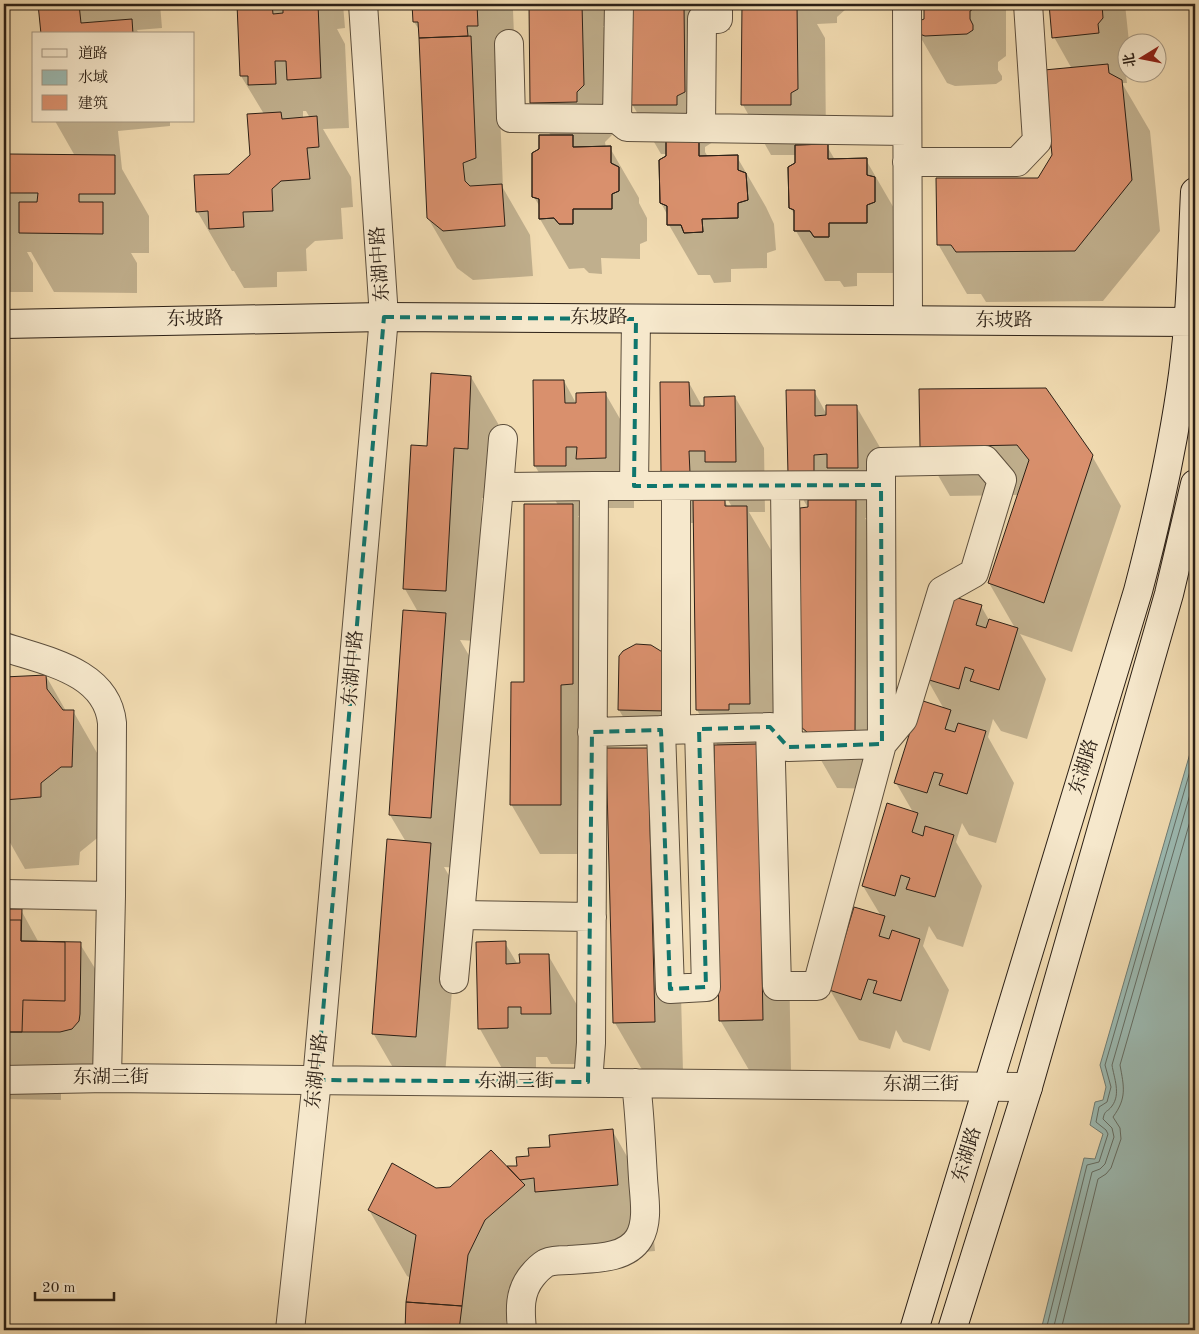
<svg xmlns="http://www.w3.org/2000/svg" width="1199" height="1334" font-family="'Old Standard TT','Noto Serif SC',serif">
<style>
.water{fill:#9cbab2;stroke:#6f7c74}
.shadow{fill:#0003;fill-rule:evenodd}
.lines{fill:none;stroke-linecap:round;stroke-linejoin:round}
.shore{stroke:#646d64;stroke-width:1}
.building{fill:#d9906d;stroke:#2c2016}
.street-casing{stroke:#5d4f3d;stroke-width:30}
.secondary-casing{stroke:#2c2016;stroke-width:30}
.street{stroke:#f6e8cc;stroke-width:28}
.secondary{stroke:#f6e8cc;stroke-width:28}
.marked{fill:none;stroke:#0f766e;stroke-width:4;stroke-dasharray:10 6;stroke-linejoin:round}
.labels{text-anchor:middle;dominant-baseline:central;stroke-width:4;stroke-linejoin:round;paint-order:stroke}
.street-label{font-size:19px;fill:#2c2016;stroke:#f6e8cc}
</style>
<rect width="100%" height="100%" fill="#f1dbb1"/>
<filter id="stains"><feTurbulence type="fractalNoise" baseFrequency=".004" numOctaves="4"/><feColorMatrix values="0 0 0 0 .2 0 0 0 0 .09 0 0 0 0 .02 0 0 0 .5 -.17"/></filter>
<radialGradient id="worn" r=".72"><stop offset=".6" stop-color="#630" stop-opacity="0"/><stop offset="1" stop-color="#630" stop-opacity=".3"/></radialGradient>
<path class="water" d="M1195,736V1330H1041L1084,1158L1095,1159L1103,1134L1090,1125L1095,1102L1103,1100L1106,1087L1100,1065Z"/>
<path class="shadow" d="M40,4H160L162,28L137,30L139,34H42Z
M238,4H343L345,28L337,29L345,44L349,128L323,129L351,177L353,207L341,208L343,239L315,241L306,249L307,271L277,272V287L244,288L234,271H232L197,211L229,175L251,156L264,114L241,76ZM303,111H306L310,118H303Z
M414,4H523L524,9L513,10L514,35L506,75L495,76V81L499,87L503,188L530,235L533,276L473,280L457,268L428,218L420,31L414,22Z
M531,4H627V26H603L610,37L612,135L605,142L606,148H610L639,198V203L647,218V241L640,244V259L601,258L602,274L589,273L584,268L569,269L540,219V207L534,197L540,150L551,136L532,102Z
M633,4H730V30H704L712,43L713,142L705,147V152L708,157H737L766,207L774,224L776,250L767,253V268L731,269V282L714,283L710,275H698L669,225L668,216L661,203L667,154H661L632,104Z
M744,4H846V9L837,17V23L817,24L825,38L826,140L819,144V146H827L835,160H866L895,210L896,273H857V286L844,287L840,281H825L796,231V217L790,207L796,164V155H771L743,105Z
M925,4H1006V56L998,62V70L1002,76V80L996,84L955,86L947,83L918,33L926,20Z
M1050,4H1125L1129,42H1126V72H1128L1126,75L1127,83H1122L1150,131L1160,231L1103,301L986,302L981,294H967L938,244L1039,179L1054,156L1072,69L1054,37Z
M55,121H170V126L118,131L122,169L149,216V253H131L137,263V293L54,292L31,252H27L33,263V292H4V155L75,156Z
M471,377L500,427L496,498H482L475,641L460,640L474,664L460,868L444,867L460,894L444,1087L402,1083L373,1033L406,842L390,815L418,612L405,589L428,447Z
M564,381L577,405L605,393L634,443V508H607L594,515L578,516L601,555L589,854H540L511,804L525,683L558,505L535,466Z
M689,383L703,408L735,397L764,448L765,512H749L775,557L778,754H762L786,796L791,1070H749L720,1020L718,746L697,710L695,523H691L662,473ZM724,500H728L732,507H728Z
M814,391L827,415L856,406L885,456L886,517L865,518L885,551L883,789L837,788L802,727L808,508L789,474Z
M921,391L1092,456L1121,506L1072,652L1020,634L1046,679L1027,739L1001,731L993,719L988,737L1014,783L996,843L969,835L962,823L956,842L982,886L963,947L937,939L929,926L923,946L949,990L930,1051L903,1042L896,1030L890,1049L859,1040L830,990L881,916L863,886L913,812L896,783L944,709L927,679L981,606L989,620L1015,628L989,583L1019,495L950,496L921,446Z
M46,676L66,711H73L112,779L101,835L80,852L79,865L25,869L4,832V678Z
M679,679L677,731L631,730L619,710Z
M647,749L676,799L683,1072L644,1073L615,1023L608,750Z
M4,910H21L39,943L80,944L96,970L103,1068H61V1100L4,1099Z
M505,943L518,965L548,955L577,1005L579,1064H551L547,1057H536V1078L508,1079L480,1029Z
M612,1130L650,1197L655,1251L574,1258L567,1245H559L562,1252L523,1287L506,1322L505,1330H406L411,1278L407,1276L369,1210L435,1189H451L506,1168L518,1167L530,1157L552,1148Z"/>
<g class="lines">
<path class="shore" d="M1046,1330L1087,1165L1099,1162L1108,1134L1106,1130L1096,1122L1099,1107L1107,1102L1111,1087L1105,1065L1195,754
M1053,1330L1092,1172L1100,1169L1105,1164L1114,1137L1112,1128L1103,1119C1105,1109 1107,1113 1112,1106C1121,1094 1114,1078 1112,1065L1195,777
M1061,1330L1098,1179L1106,1174L1111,1168L1121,1139L1120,1128L1113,1117C1127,1098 1124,1087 1120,1065L1195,804"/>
</g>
<path class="building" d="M38,4H79L81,23L132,19L133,34H41Z
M237,4H272L273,14L283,13V4H318L321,78L287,80L286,61H275L276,84L248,85V76H240Z
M412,4H477L478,26H467L468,36L419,38L418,22H413Z
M529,4H582L584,85L577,92V102L530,103Z
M632,4H684L685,92L677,96V105H631Z
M742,4H797L798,89L791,93V105H741Z
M924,4H978V6L970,11V19L973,25V30L967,34L925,36L917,33V22L924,19Z
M1049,4H1102L1103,18L1098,24L1099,33L1052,38Z
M471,36L476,158L463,163L465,181L470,186L502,184L505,226L443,231L427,218L419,38Z
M1108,64L1109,73L1122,80L1132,180L1075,251L956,252L951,245H937L936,178H1038L1052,155L1044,70Z
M281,112L282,119L317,116L319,147L307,148L310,179L281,181L272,189L273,211L243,212L244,227L209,229L208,211L196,212L194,175L229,174L250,155L247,114Z
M539,135H573V147L611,146V163L619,167V191L612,194V209H573V224H559L554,218L539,219V199L532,197V153L539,149Z
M539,135H573V147L611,146V163L619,167V191L612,194V209H573V224H559L554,218L539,219V199L532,197V153L539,149Z
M666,140H699V156L738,155V170L746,173L748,200L738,203V218L702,219L703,232L684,233L681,225H667V206L660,203L659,160L666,156Z
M666,140H699V156L738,155V170L746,173L748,200L738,203V218L702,219L703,232L684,233L681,225H667V206L660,203L659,160L666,156Z
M828,144V159L867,158V175L875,177V202L867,205V223H829V237H814L810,231H794V210L789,208L788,167L795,163V145Z
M828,144V159L867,158V175L875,177V202L867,205V223H829V237H814L810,231H794V210L789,208L788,167L795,163V145Z
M4,154H9V193H4Z
M9,154L115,155V194H79V202H103V234L19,233V202H37L38,193H9Z
M431,373L471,376L468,449L454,448L446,591L403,589L411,445L427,446Z
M533,380H564L565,403H576V393L606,392V458L576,459L577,447H566V466H534Z
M660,382H689L690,406H704V397L735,396L736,462H705V451H689L690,473L661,474Z
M1046,388L1093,455L1044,603L988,583L1029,460L1017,445L920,447L919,389Z
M786,390H815V416L826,415V405H857L858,468H827V454L814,455V474H788Z
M693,500H725V506H747L750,704H729V710H696Z
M808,500H856L855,739H807V732L801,727L800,508L808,507Z
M524,504H573V684L561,685V805H510L511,682H524Z
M951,596L982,605L976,625L986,628L989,619L1018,628L999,690L970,681L974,670L965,667L959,689L926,679Z
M403,610L446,613L431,818L389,815Z
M636,644L651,645L664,653L666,711L618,710L619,656L623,651Z
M46,675L47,689L63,710H74L72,767H61L41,783V797L4,800V677Z
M920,700L951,710L945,729L955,732L958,723L986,731L967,794L939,785L943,774L934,772L927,793L894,783Z
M758,744L763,1020L719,1021L714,745Z
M606,748H648L655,1022L613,1023Z
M887,803L918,813L912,832L923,836L925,826L954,835L935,897L906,889L910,878L901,875L895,896L862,886Z
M387,839L431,843L416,1037L372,1034Z
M854,907L885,916L879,936L889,939L892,930L920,939L901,1001L873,993L877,981L868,979L861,1000L829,990Z
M4,909H22L21,941L65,942V1001L23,1000L22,1032H4Z
M4,920H21V941L81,942L80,1014L79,1021L72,1029L60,1032H4Z
M506,941V964L520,963L519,954H549L551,1014H521V1007H508V1028L478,1029L476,942Z
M613,1129L618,1185L535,1192L534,1178L520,1180L507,1166H517L516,1157L529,1156L528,1148L550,1147L549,1135Z
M491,1150L525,1185L485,1220L468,1255L462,1306L406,1302L416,1235L368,1210L392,1163L436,1188L450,1187Z
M406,1302L462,1306L459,1330H405Z"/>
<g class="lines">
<g class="street-casing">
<path id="street" d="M619,4L617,119L627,127L907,131
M907,4L908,320
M509,44L511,118L617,119
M701,128L702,19H718V4
M907,162H1017L1037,141L1028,4
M634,486L881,485V462L985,460L1002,480L974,573L942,591L903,719L882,744L817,986H777L770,727
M676,486V729
M785,486L788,747
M499,487L503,439
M4,647C45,661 107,671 112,723L111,896L107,1078
M661,730L670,989L706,987L699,729
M592,732L770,727L788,747L882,744L881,485
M4,894L111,896
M592,917L460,915L499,487L594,486
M454,979L460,915
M4,1080L107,1078L1028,1087
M588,1082L591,1043L594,486H634L636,319
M290,1330L317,1080L384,317L363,4
M522,1330C520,1310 519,1292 532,1276C536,1271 541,1266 546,1263C553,1260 562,1260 569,1260C591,1258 626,1260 639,1238C649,1221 644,1197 643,1178C641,1146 640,1115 636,1083"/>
</g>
<g class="secondary-casing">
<path id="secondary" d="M4,324L384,317L1195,322
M914,1330L1138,591C1157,519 1173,448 1183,374C1191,314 1192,253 1195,192
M952,1330L1028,1087L1169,594L1195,484"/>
</g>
<use href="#street" class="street"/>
<use href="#secondary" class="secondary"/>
</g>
<path class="marked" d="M384,317L636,319L634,486L881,485L882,744L788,747L770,727L699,729L706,987L670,989L661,730L592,732L588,1082L317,1080Z"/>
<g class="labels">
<g class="street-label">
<text transform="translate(381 264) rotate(-94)">东湖中路</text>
<text x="599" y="318">东坡路</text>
<text transform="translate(195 320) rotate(-1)">东坡路</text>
<text x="1004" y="321">东坡路</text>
<text transform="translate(354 668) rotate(-85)">东湖中路</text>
<text transform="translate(1085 767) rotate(-73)">东湖路</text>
<text transform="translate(318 1071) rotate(-84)">东湖中路</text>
<text x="111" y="1078">东湖三街</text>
<text x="516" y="1082">东湖三街</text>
<text x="921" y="1085">东湖三街</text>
<text transform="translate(968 1155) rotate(-73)">东湖路</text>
</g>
</g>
<rect width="1199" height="1334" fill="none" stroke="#f1dbb1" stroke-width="20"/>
<rect x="5" y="5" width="1189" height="1324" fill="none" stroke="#2c2016" stroke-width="2.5"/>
<rect x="10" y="10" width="1179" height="1314" fill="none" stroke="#2c2016"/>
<rect x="32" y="32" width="162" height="90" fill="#f6e8cc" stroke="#a59883"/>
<rect x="42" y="49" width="25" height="8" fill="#f6e8cc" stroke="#a59883"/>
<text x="78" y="58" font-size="15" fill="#2c2016">道路</text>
<rect x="42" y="70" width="25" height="15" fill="#9cbab2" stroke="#a59883"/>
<text x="78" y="82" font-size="15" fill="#2c2016">水域</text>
<rect x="42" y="95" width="25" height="15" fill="#d9906d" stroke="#a59883"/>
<text x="78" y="108" font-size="15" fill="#2c2016">建筑</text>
<g transform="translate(1142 58) rotate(260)"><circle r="24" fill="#f6e8cc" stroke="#a59883"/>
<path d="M0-4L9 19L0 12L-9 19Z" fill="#8f2418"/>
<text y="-8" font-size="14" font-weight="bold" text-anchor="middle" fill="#2c2016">北</text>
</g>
<path d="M35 1292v8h79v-8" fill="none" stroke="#2c2016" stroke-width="2.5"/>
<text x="42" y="1292" font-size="15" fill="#2c2016" stroke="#f6e8cc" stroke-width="4" paint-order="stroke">20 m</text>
<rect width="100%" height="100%" filter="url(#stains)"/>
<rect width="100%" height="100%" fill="url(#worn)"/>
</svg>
